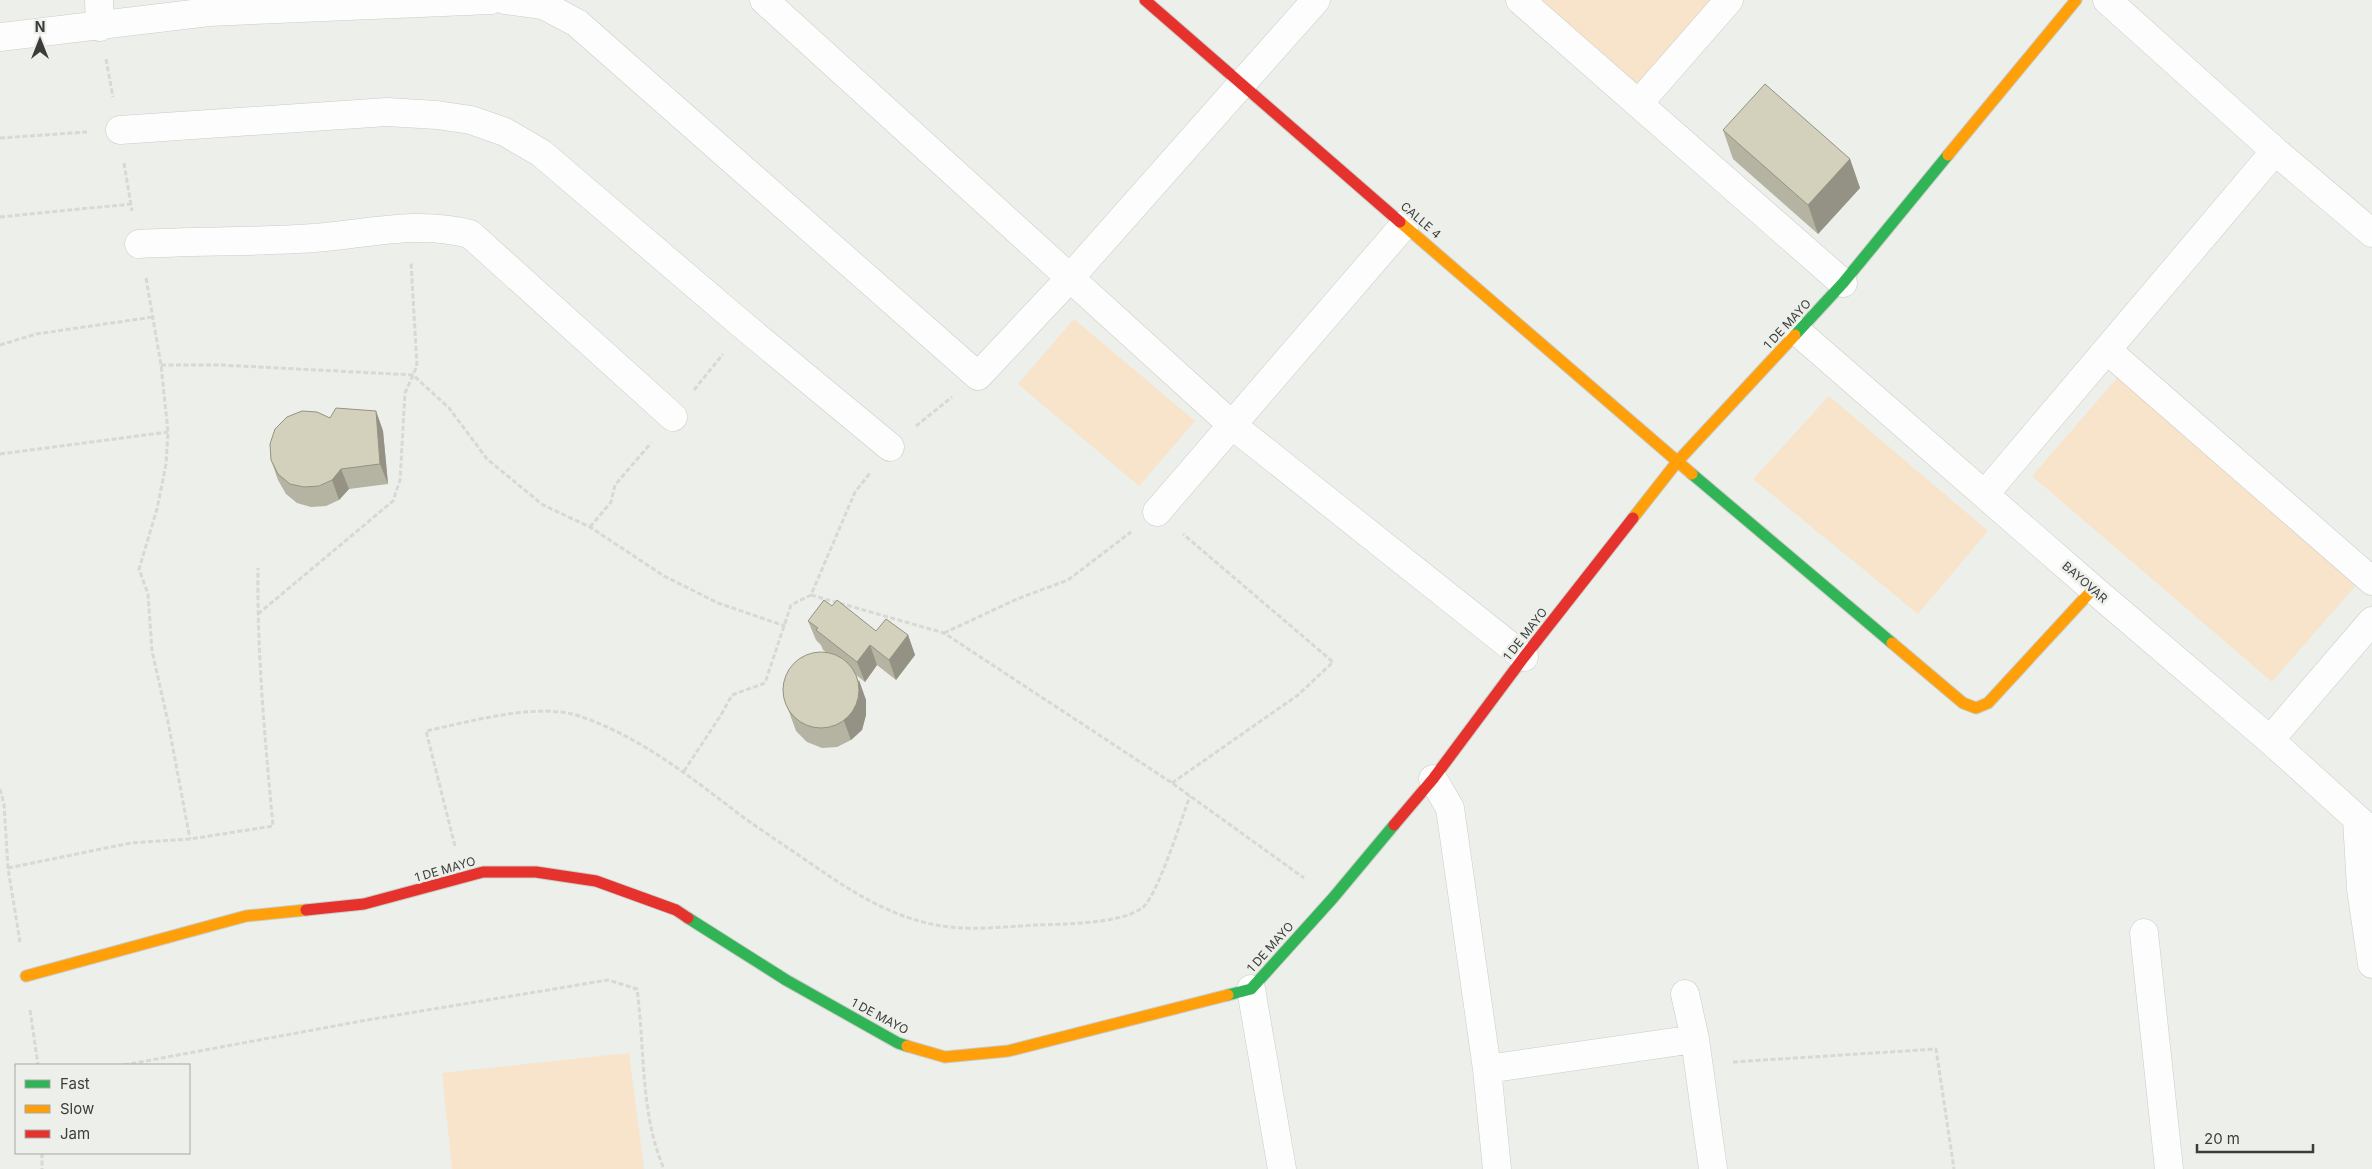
<svg xmlns="http://www.w3.org/2000/svg" width="2372" height="1169" font-family="Inter,sans-serif">
<style>
.green{fill:#f7e4cb}
.lines{fill:none;stroke-linecap:round;stroke-linejoin:round}
.street-casing{stroke:#caccc8;stroke-width:29}
.fast-casing{stroke:#caccc8;stroke-width:13}
.slow-casing{stroke:#caccc8;stroke-width:13}
.jam-casing{stroke:#caccc8;stroke-width:13}
.path{stroke:#d8d8d7;stroke-width:3;stroke-dasharray:5 2.5;stroke-linecap:butt}
.street{stroke:#fcfdfc;stroke-width:28}
.fast{stroke:#30b455;stroke-width:11}
.slow{stroke:#ff9f0a;stroke-width:11}
.jam{stroke:#e5322d;stroke-width:11}
.wall{fill:#b5b3a2}
.shaded-wall{fill:#949284}
.building{fill:#d3d0bc;stroke:#949284}
.labels{text-anchor:middle;dominant-baseline:central;stroke-width:5;stroke-linejoin:round;paint-order:stroke}
.street-label{font-size:12px;fill:#3c3d3b;stroke:#edf0ea}
</style>
<rect width="100%" height="100%" fill="#edefeb"/>
<path class="green" d="M1541,0H1710L1638,85Z
M1074,319L1195,421L1139,486L1018,384Z
M2118,377L2357,584L2272,682L2032,476Z
M1829,396L1988,531L1918,614L1753,479Z
M629,1053L644,1169H452L442,1073Z"/>
<g class="lines">
<g class="street-casing">
<path id="street" d="M99,0L100,27
M505,0L543,5L577,23L978,376L1069,279L1316,0
M764,0L1232,425L1524,657
M1520,0L1843,283
M2107,0L2275,151L2372,233
M0,37L209,12L491,0
M1639,103L1729,0
M120,130L387,112L437,115L471,120L505,132L541,153L745,327L890,447
M139,244C198,241 257,242 315,238C367,234 418,220 470,234L673,417
M1798,332L2093,589L2270,740L2372,832
M2107,350L2372,581
M1985,494L2275,151
M1157,512L1405,224
M2270,740L2372,621
M1433,779L1450,808L1487,1069L1497,1169
M2357,819L2361,889L2372,964
M2144,933L2169,1169
M1251,989L1282,1169
M1685,994L1695,1039L1713,1169
M1487,1069L1695,1039"/>
</g>
<g class="fast-casing">
<path id="fast" d="M1795,335L1843,283L1948,155
M1692,474L1892,643
M688,918L786,980L898,1043L907,1046
M1228,995L1251,989L1333,898L1394,825"/>
</g>
<g class="slow-casing">
<path id="slow" d="M1948,155L2076,0
M1400,222L1692,474
M1633,518L1677,462L1795,335
M1892,643L1963,703L1976,708L1988,703L2093,589
M26,976L246,916L306,910
M907,1046L945,1057L1008,1051L1228,995"/>
</g>
<g class="jam-casing">
<path id="jam" d="M1145,0L1400,222
M1394,825L1433,779L1524,657L1633,518
M306,910L364,904L483,872H536L596,881L676,910L688,918"/>
</g>
<path class="path" d="M106,59L113,97
M0,138L87,132
M124,163L132,211
M0,217L131,204
M146,278L161,365L168,432L166,464L157,509L139,569L148,594L152,651L168,722L190,839
M0,345L36,334L153,317
M161,365H221L413,375L449,408L487,459L543,505L590,527L664,576L718,603L785,626
M694,390L723,354
M916,426L952,397
M0,454L168,432
M590,527L611,502L615,485L651,443
M811,595L944,633L1172,783L1304,878
M258,614L393,501L400,480L405,393L417,366L411,262
M944,633L1017,599L1068,580L1131,532
M684,771L721,715L732,695L765,683L791,605L811,595L855,492L870,473
M1172,783L1298,695L1333,662L1183,534
M0,789L4,804L8,868L20,942
M455,846L426,731C469,722 540,701 582,717C645,739 695,781 747,820C767,834 787,847 807,861C845,887 881,912 927,923C962,932 1000,927 1036,925C1064,924 1120,924 1142,908C1157,898 1182,817 1190,796
M8,868L131,843L190,839L273,826C265,740 257,655 258,568
M30,1010L38,1065
M1733,1062L1936,1049L1954,1169
M124,1065L367,1020L608,980L637,989C645,1048 640,1114 664,1169
M42,1153V1169"/>
<use href="#street" class="street"/>
<use href="#fast" class="fast"/>
<use href="#slow" class="slow"/>
<use href="#jam" class="jam"/>
</g>
<path class="wall" d="M1723,130L1850,159L1860,188L1818,234L1733,159Z
M376,411L383,431L388,484L349,489L339,500L326,506L311,507L297,503L286,494L278,480L271,460L330,418Z
M832,606L876,631L908,635L915,655L896,680L877,665L865,682L856,675L866,700V715L862,730L851,740L837,747L822,748L807,742L796,731L784,698L827,653L823,650L821,645L816,640L808,621Z"/>
<path class="shaded-wall" d="M1850,159L1860,188L1818,234L1808,205Z
M376,411L383,431L388,484L380,464Z
M341,469L349,489L339,500L332,480Z
M908,635L915,655L896,680L889,660Z
M870,645L877,665L865,682L857,662Z
M859,680L866,700V715L862,730L851,740L844,721Z"/>
<path class="building" d="M1765,84L1850,159L1808,205L1723,130Z
M336,408L376,411L380,464L341,469L332,480L319,486L304,487L290,484L278,474L271,460L270,444L275,429L287,417L302,411L317,412L330,418Z
M824,600L832,606L837,600L876,631L886,619L908,635L889,660L870,645L857,662L816,630L818,628L808,621Z
M783 690a38 38 0 1 1 76 0a38 38 0 1 1-76 0Z"/>
<g class="labels">
<g class="street-label">
<text transform="translate(1421 220) rotate(41)">CALLE 4</text>
<text transform="translate(1787 324) rotate(-47)">1 DE MAYO</text>
<text transform="translate(2085 582) rotate(41)">BAYOVAR</text>
<text transform="translate(1525 634) rotate(-52)">1 DE MAYO</text>
<text transform="translate(445 869) rotate(-16)">1 DE MAYO</text>
<text transform="translate(1270 947) rotate(-48)">1 DE MAYO</text>
<text transform="translate(880 1016) rotate(28)">1 DE MAYO</text>
</g>
</g>
<rect x="15" y="1064" width="175" height="90" fill="#edf0ea" stroke="#a6a8a4"/>
<rect x="25" y="1080" width="25" height="8" fill="#30b455" stroke="#a6a8a4"/>
<text x="60" y="1089" font-size="15" fill="#3c3d3b">Fast</text>
<rect x="25" y="1105" width="25" height="8" fill="#ff9f0a" stroke="#a6a8a4"/>
<text x="60" y="1114" font-size="15" fill="#3c3d3b">Slow</text>
<rect x="25" y="1130" width="25" height="8" fill="#e5322d" stroke="#a6a8a4"/>
<text x="60" y="1139" font-size="15" fill="#3c3d3b">Jam</text>
<g transform="translate(40 40)" stroke="#edf0ea" stroke-width="4" paint-order="stroke">
<path d="M0-4L9 19L0 12L-9 19Z" fill="#3c3d3b"/>
<text y="-8" font-size="14" font-weight="bold" text-anchor="middle" fill="#3c3d3b">N</text>
</g>
<path d="M2197 1144v8h116v-8" fill="none" stroke="#3c3d3b" stroke-width="2.5"/>
<text x="2204" y="1144" font-size="15" fill="#3c3d3b" stroke="#edf0ea" stroke-width="4" paint-order="stroke">20 m</text>
</svg>
